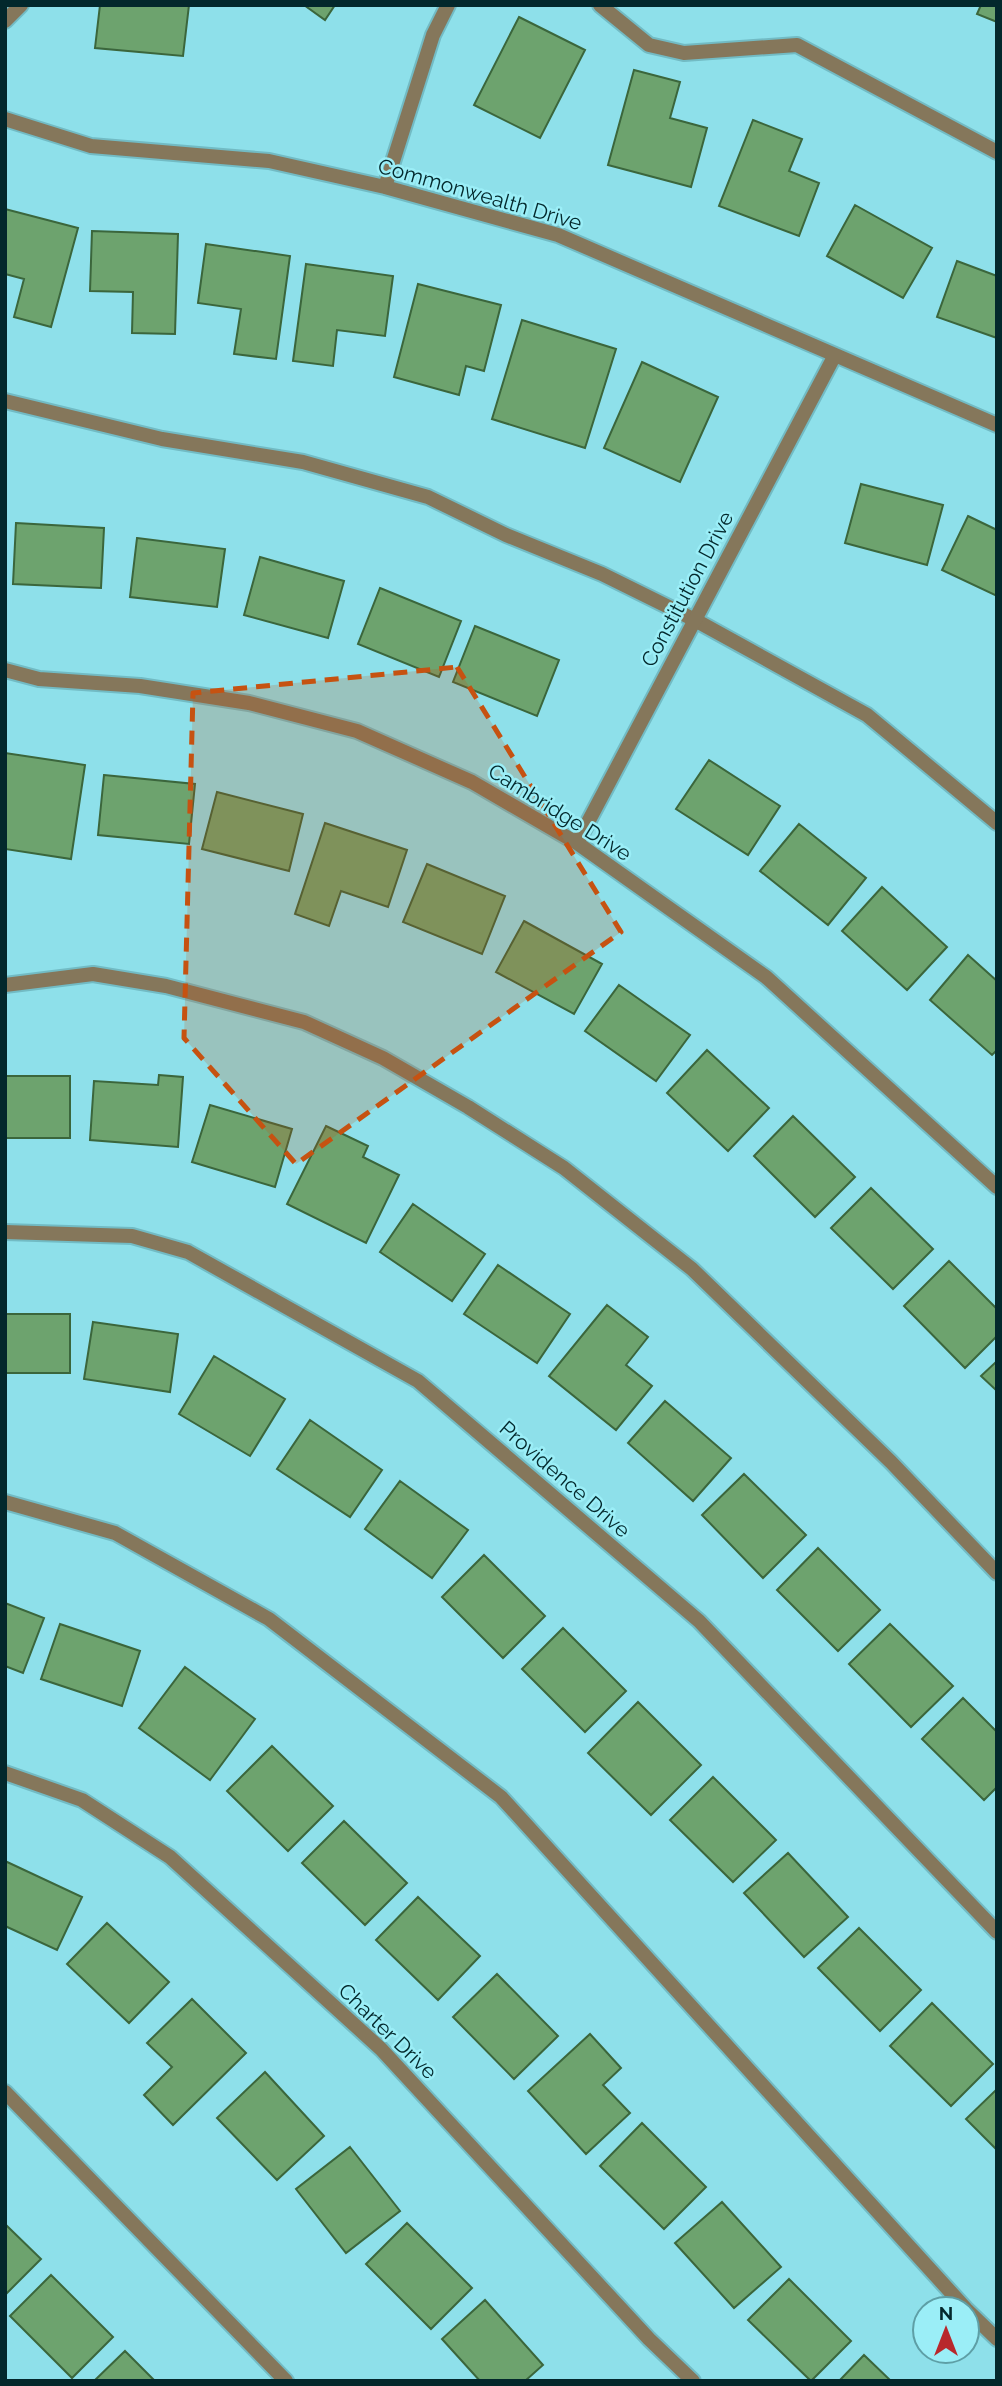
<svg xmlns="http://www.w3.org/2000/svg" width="1002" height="2386" font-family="Raleway,sans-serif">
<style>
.building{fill:#6da36e;stroke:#3b663c;stroke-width:2}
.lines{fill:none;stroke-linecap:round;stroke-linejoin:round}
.service-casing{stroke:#72bbc4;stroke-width:18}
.minor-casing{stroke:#72bbc4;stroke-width:18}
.service{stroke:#85775b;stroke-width:14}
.minor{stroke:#85775b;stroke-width:14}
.marked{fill:#c65211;fill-opacity:0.2;stroke:#c65211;stroke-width:5;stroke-dasharray:14 9;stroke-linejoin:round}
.labels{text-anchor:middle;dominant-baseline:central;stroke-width:5;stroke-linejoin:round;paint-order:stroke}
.street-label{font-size:21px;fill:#03282c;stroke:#9beef7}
</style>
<rect width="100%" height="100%" fill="#8ee0ea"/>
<path class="building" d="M100,5H189L183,56L95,48Z
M304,5H335L325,20Z
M981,5H997V22L977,14Z
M519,17L585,50L540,138L474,105Z
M634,70L680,82L670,118L707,128L691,187L608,165Z
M753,120L802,139L789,171L819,183L799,236L719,206Z
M855,205L932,248L903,298L827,256Z
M5,209L78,228L51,327L14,317L24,279L5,274Z
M92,231L178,234L175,334L132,333L133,292L90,291Z
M206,244L290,256L276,359L234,354L241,309L198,303Z
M957,261L997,276V338L937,317Z
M306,264L393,276L385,336L337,330L333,366L293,361Z
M418,284L501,305L484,371L466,366L459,395L394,377Z
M522,320L616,349L585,448L492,419Z
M642,362L718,397L680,482L604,448Z
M861,484L943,505L927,565L845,543Z
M968,516L997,530V596L942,570Z
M16,523L104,528L101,588L13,584Z
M137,538L225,549L217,607L130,597Z
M260,557L344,581L328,638L244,615Z
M380,588L461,621L439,677L358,644Z
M475,626L559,660L537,716L453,682Z
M5,753L85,765L71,859L5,849Z
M709,760L780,806L748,855L676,809Z
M104,775L195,784L189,844L98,835Z
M217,792L303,814L289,871L202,849Z
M325,823L407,850L388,907L341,891L329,926L295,914Z
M799,824L866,878L828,925L760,871Z
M427,864L505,896L482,954L403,922Z
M882,887L947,947L907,990L842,931Z
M524,921L602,964L574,1014L496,972Z
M968,955L997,981V1050L992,1055L930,1000Z
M619,985L690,1035L656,1081L585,1031Z
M707,1050L769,1108L728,1151L667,1093Z
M159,1075L183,1077L178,1147L90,1140L94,1081L158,1085Z
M5,1076H70V1138H5Z
M210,1105L292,1129L275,1187L192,1162Z
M793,1116L855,1177L815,1217L754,1156Z
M326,1126L368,1146L363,1157L399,1175L366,1243L287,1204Z
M871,1188L933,1249L893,1289L831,1228Z
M413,1204L485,1254L452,1301L380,1252Z
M949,1261L997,1309V1336L965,1368L904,1306Z
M498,1265L570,1314L537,1363L464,1314Z
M607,1305L648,1337L626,1365L652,1386L616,1430L549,1376Z
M5,1314H70V1373H5Z
M93,1322L178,1334L170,1392L84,1379Z
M214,1356L285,1399L250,1456L179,1414Z
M997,1361V1391L981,1376Z
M665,1401L731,1458L693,1501L628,1443Z
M310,1420L382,1470L350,1517L277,1469Z
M744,1474L806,1535L763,1578L702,1515Z
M400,1481L468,1530L432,1578L365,1529Z
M818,1548L880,1610L838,1651L777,1590Z
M484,1555L545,1616L503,1658L442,1597Z
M5,1603L44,1618L23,1673L5,1666Z
M60,1624L140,1651L122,1706L41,1679Z
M890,1624L953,1686L911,1727L849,1664Z
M563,1628L626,1691L585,1732L522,1669Z
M185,1667L255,1719L210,1780L139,1728Z
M963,1698L997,1732V1787L984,1800L922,1739Z
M638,1702L701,1765L651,1815L588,1753Z
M272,1746L333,1806L288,1851L227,1791Z
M713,1777L776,1840L733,1882L670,1820Z
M344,1821L407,1883L365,1925L302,1863Z
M788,1853L848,1917L804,1957L744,1893Z
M5,1861L82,1897L57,1950L5,1926Z
M418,1897L480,1956L438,2000L376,1940Z
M107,1923L169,1982L129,2023L67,1964Z
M859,1928L921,1990L880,2031L818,1968Z
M497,1974L558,2036L514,2079L453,2017Z
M192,1999L246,2053L173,2125L144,2095L172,2067L147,2043Z
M932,2003L993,2064L951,2106L890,2046Z
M590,2034L621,2068L603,2085L630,2113L586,2154L528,2091Z
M265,2072L324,2136L277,2180L217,2118Z
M997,2089V2150L966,2119Z
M642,2123L706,2187L664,2229L600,2166Z
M350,2147L400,2211L346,2253L296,2189Z
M722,2202L781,2267L734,2308L675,2243Z
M407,2223L472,2288L431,2329L366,2264Z
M5,2224L41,2259L5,2295Z
M51,2275L113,2337L72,2378L10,2316Z
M789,2279L851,2341L811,2381L748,2320Z
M485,2300L543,2365L525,2381H480L442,2339Z
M125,2351L155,2381H94Z
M864,2355L891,2381H839Z"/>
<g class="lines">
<g class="service-casing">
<path id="service" d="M600,5L649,45L684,53L797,45L997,152
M5,21L21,5
M5,401L162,439L303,462L428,497L506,535L602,574L695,620L867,715L997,823
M5,985L93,974L166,986L304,1022L383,1058L468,1107L564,1168L692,1269L891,1462L997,1573
M5,1502L115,1533L269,1619L501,1797L966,2309
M5,2092L286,2381
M967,2310L997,2339"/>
</g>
<g class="minor-casing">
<path id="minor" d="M5,119L91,146L269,161L385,187L558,235L997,425
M385,187L433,35L448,5
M5,670L39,679L140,686L249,703L357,731L472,782L577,843L766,977L997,1187
M577,843L835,355
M5,1232L132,1236L188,1252L418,1381L699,1621L997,1932
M5,1773L82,1800L170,1857L381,2049L649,2339L693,2381"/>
</g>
<use href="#service" class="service"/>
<use href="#minor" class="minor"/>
</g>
<path class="marked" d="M457,667L621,932L296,1164L184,1038L193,693Z"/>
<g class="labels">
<g class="street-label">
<text transform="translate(480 194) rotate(16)">Commonwealth Drive</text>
<text transform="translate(687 589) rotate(-62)">Constitution Drive</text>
<text transform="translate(560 812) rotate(32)">Cambridge Drive</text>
<text transform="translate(565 1479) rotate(41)">Providence Drive</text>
<text transform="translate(388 2031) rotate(44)">Charter Drive</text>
</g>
</g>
<rect width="1002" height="2386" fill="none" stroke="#03282c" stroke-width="14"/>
<g transform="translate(946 2330)"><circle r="33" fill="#9beef7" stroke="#5e9fa6" stroke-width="2"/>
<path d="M0-5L12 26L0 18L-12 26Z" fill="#b8282c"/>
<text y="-10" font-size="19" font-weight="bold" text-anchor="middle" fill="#03282c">N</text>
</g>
</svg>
